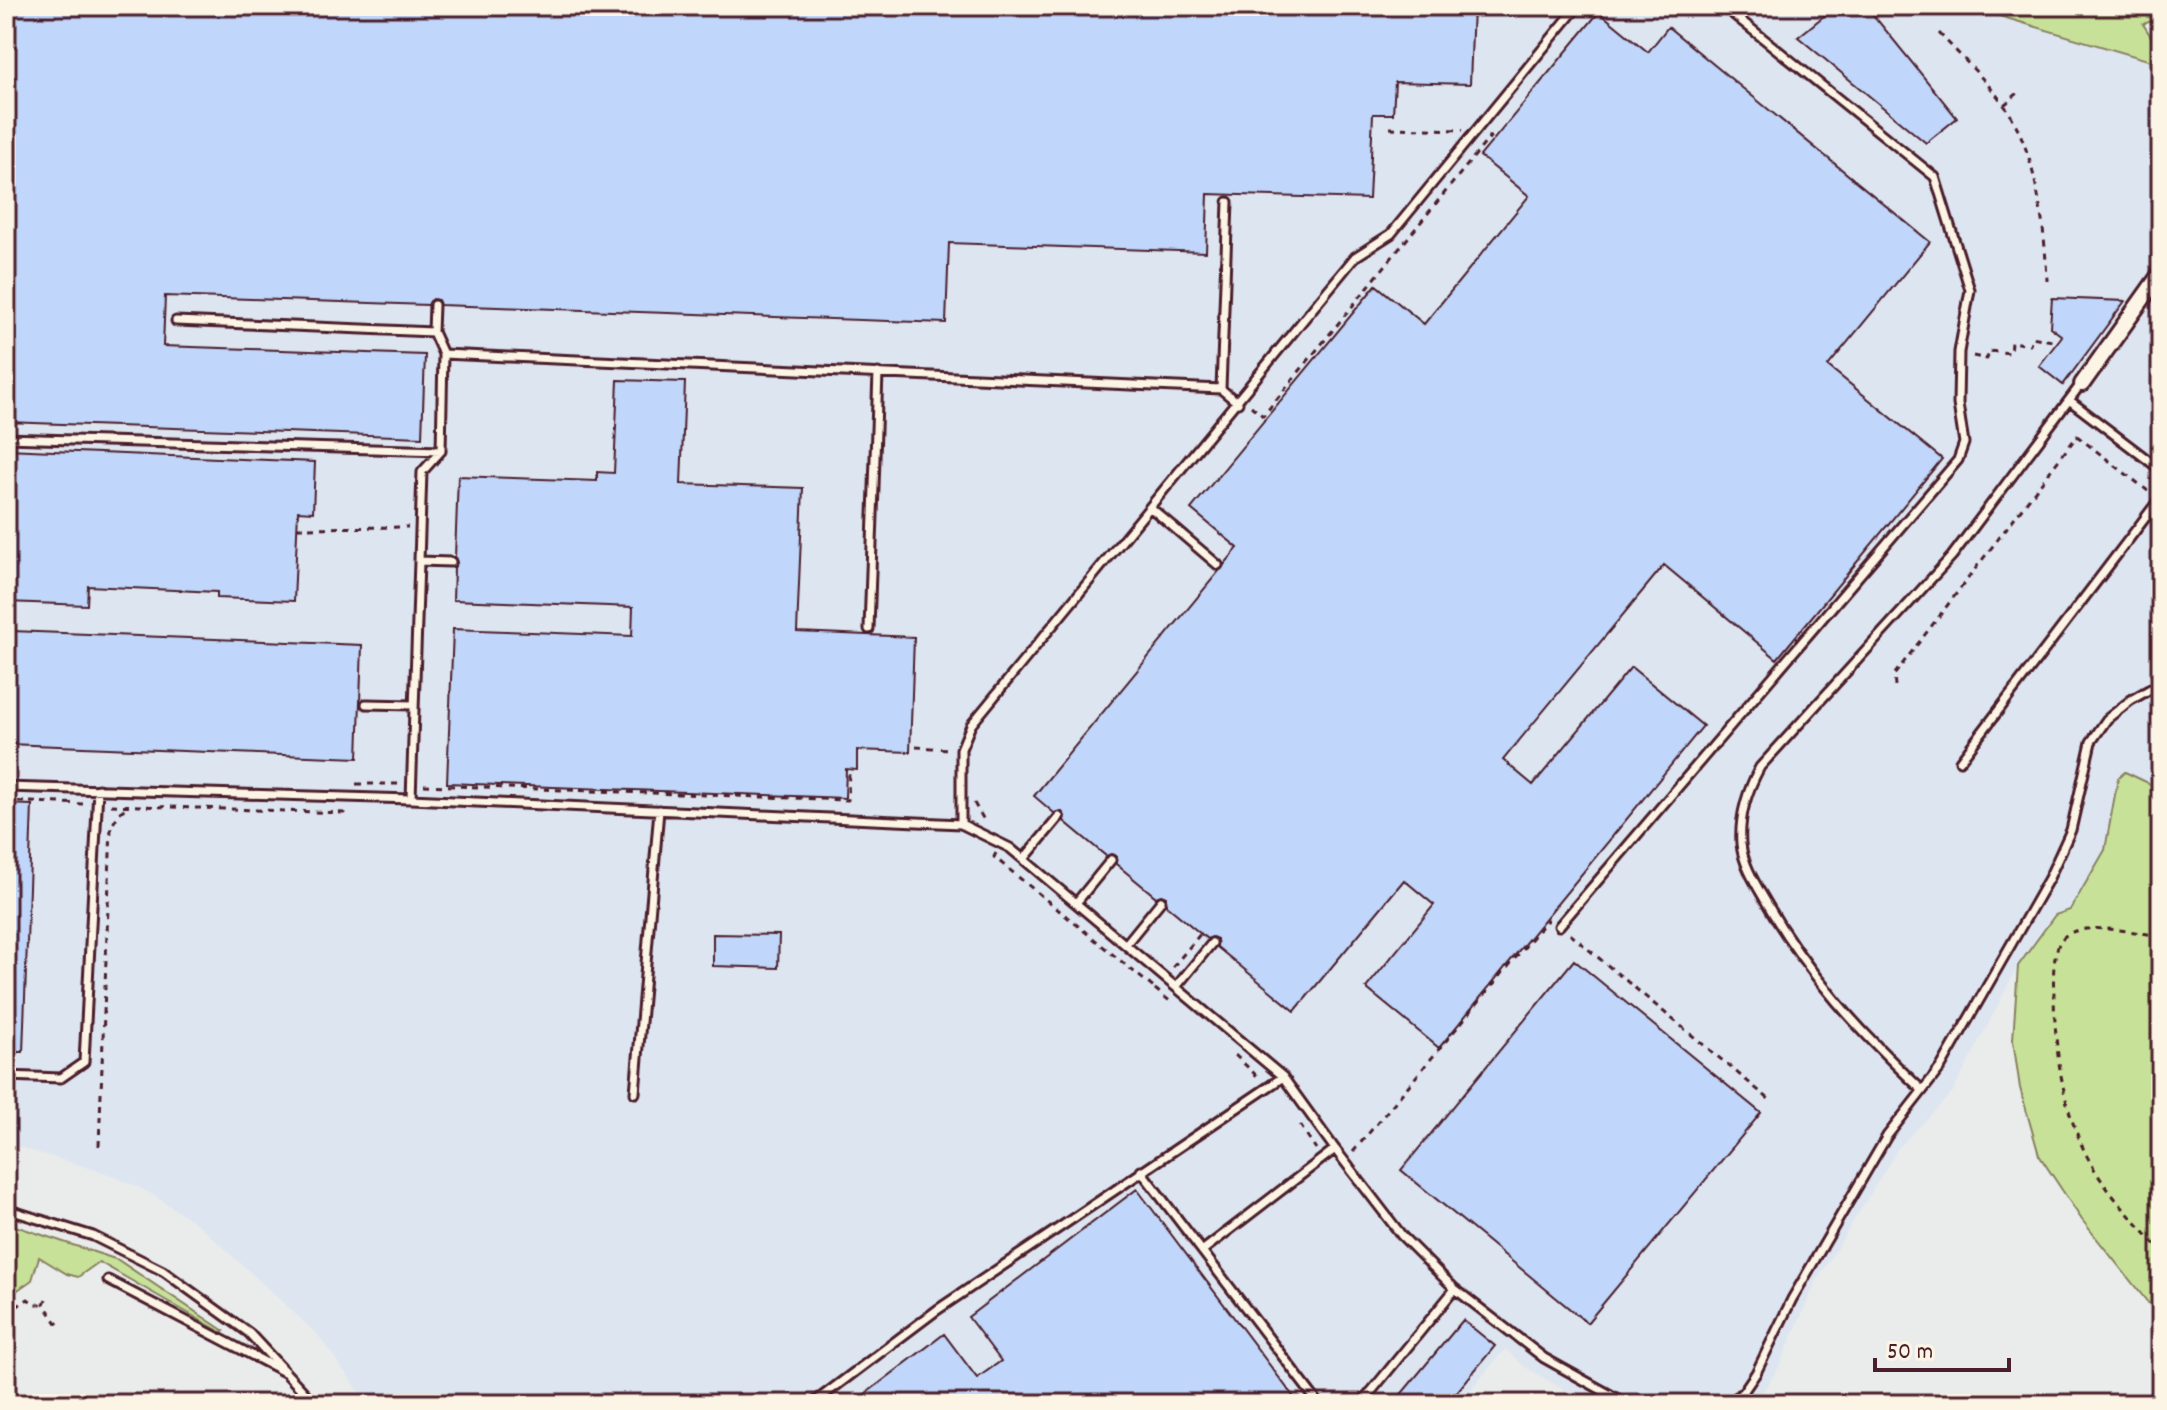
<svg xmlns="http://www.w3.org/2000/svg" width="2167" height="1410" font-family="Dekko,sans-serif">
<style>
.built{fill:#dde5f0}
.grass{fill:#c7e298;stroke:#888062;stroke-width:2}
.building{fill:#c0d6fa;stroke:#4a1f2b;stroke-width:2}
.lines{fill:none;stroke-linecap:round;stroke-linejoin:round}
.lane-casing{stroke:#4a1f2b;stroke-width:13}
.street-casing{stroke:#4a1f2b;stroke-width:20}
.path{stroke:#4a1f2b;stroke-width:3;stroke-dasharray:6 6;stroke-linecap:butt}
.lane{stroke:#fcf5e5;stroke-width:7}
.street{stroke:#fcf5e5;stroke-width:14}
</style>
<rect width="100%" height="100%" fill="#eaeceb"/>
<filter id="ink" filterUnits="userSpaceOnUse"><feTurbulence type="fractalNoise" baseFrequency=".0125" numOctaves="2"/><feDisplacementMap in="SourceGraphic" scale="16" xChannelSelector="R" yChannelSelector="G"/><feConvolveMatrix kernelMatrix="1 2 1 2 8 2 1 2 1" color-interpolation-filters="sRGB"/></filter>
<g filter="url(#ink)">
<path class="built" d="M6,6H1903L1912,18L1917,6H1966L2161,64V789L2126,773L2118,778L2105,850L2070,910L2055,915L2018,966L1953,1092L1899,1147L1815,1284L1779,1367L1755,1404H1588L1525,1367L1505,1349L1459,1404H368L318,1335L199,1225L150,1193L112,1175L6,1143Z"/>
<path class="grass" d="M1966,6H2161V18L2143,24L2161,52V64Z
M2125,772L2161,789V1319L2082,1220L2039,1155L2020,1088L2013,1040L2018,966L2055,915L2070,910L2105,850L2118,778Z
M6,1223L118,1260L224,1331L221,1332L99,1262L78,1277L67,1274L39,1257L32,1280L6,1298Z"/>
<path class="building" d="M6,6H1473L1470,84L1395,82L1393,114H1373L1369,199L1208,194L1206,252L949,243L946,323L440,305L438,300L433,299L428,305L165,296L163,346L425,355L422,437L6,422Z
M1836,6H1866L1957,118L1926,143L1798,37Z
M1599,12L1648,52L1668,27L1930,242L1828,366L1942,459L1777,659L1664,565L1503,760L1533,785L1631,667L1703,726L1439,1048L1366,988L1434,905L1404,880L1295,1011L1217,947V939L1212,937L1207,939L1166,905V897L1161,895L1156,897L1116,864V856L1111,854L1106,856L1064,821L1065,816L1062,812L1054,813L1034,796L1238,548L1191,509L1376,285L1424,324L1529,196L1480,156Z
M2052,298L2125,301L2063,385L2039,366L2062,336L2050,327Z
M618,380L685,382L681,484L803,488L797,632L914,637L910,752L857,750V770L846,769L845,798L447,783L453,629L632,636L633,607L453,600L454,568L457,563L455,557L458,476L597,481V472L614,473Z
M6,449L315,462L313,512L298,511L294,601L217,598V592L88,586L87,605L6,602Z
M12,631L362,645L358,758L8,744L9,712H6V678H10Z
M6,804L32,805L23,1052H6Z
M713,934L779,935L778,968L713,966Z
M1574,960L1761,1113L1587,1323L1401,1170Z
M1137,1189L1299,1404H852L944,1334L977,1378L1001,1361L968,1317Z
M1463,1320L1495,1346L1447,1404H1393Z"/>
<g class="lines">
<g class="lane-casing">
<path id="lane" d="M176,321L433,332L443,354L1221,389L1238,403
M433,332L434,305
M1221,389L1228,202
M2069,400L2161,470
M6,438L441,451
M1151,508L1218,565
M419,561L451,562
M869,629L878,373
M366,704L414,705
M1960,761L2161,497
M6,787L411,799L961,824L1010,848L1283,1077L1335,1149L1402,1236L1455,1289L1361,1404
M411,799L422,472L441,451L443,354
M961,824V749L971,725L1355,257L1391,234L1578,6
M1024,859L1059,817
M1076,903L1111,860
M1559,926L1958,460L1964,443L1958,404L1959,352L1970,290L1935,177L1723,6
M1126,944L1161,901
M1176,987L1212,943
M6,1076L61,1078L84,1062L98,789
M1922,1090C1861,1033 1806,973 1765,900C1755,883 1743,864 1741,844C1739,815 1747,791 1760,767L1952,556L2081,384
M635,1093L659,810
M1141,1171L1319,1404
M6,1209L93,1236L163,1271L249,1333L286,1373
M1202,1251L1335,1149
M108,1280L286,1373L315,1404
M1455,1289L1544,1358L1627,1404
M812,1404L937,1310L1283,1077
M1729,1404L1743,1392L1756,1373L1792,1299L1887,1136L1941,1067L2049,878L2071,830L2091,742L2107,719L2131,700L2161,683"/>
</g>
<g class="street-casing">
<path id="street" d="M2082,384L2161,273"/>
</g>
<path class="path" d="M1939,33C1960,56 1984,78 2002,102C2036,147 2045,227 2047,281
M2004,105L2018,93
M1390,128L1463,130
M1973,356L1987,359L1989,351L2010,353L2011,342L2030,345L2032,337L2057,342
M1251,406L1263,416L1490,137L1486,136
M297,528L408,527
M1895,686L1894,675L2077,436L2148,491
M916,747L948,749
M356,784H401
M424,785L848,800L849,772
M6,801L83,804
M974,803L984,820
M111,805L344,813V810
M996,853L994,857L1155,989
M1570,934L1770,1100
M2161,936C2138,933 2084,921 2065,936C2052,946 2053,979 2054,994C2055,1058 2064,1127 2102,1181C2119,1206 2142,1228 2161,1252
M1173,967L1201,933
M1155,989L1171,1002
M1235,1055L1259,1078
M1300,1125L1316,1149
M99,1146L111,827L120,812L129,806
M1353,1152L1548,919
M46,1299L44,1304L61,1329
M6,1314L28,1299L34,1304H44"/>
<use href="#lane" class="lane"/>
<use href="#street" class="street"/>
</g>
</g>
<rect width="2167" height="1410" fill="none" stroke="#fcf5e5" stroke-width="32"/>
<rect x="16" y="16" width="2135" height="1378" fill="none" stroke="#4a1f2b" stroke-width="3" filter="url(#ink)"/>
<path d="M1875 1358v12h134v-12" fill="none" stroke="#4a1f2b" stroke-width="4"/>
<text x="1887" y="1358" font-size="24" fill="#4a1f2b" stroke="#fcf5e5" stroke-width="6" paint-order="stroke">50 m</text>
</svg>
